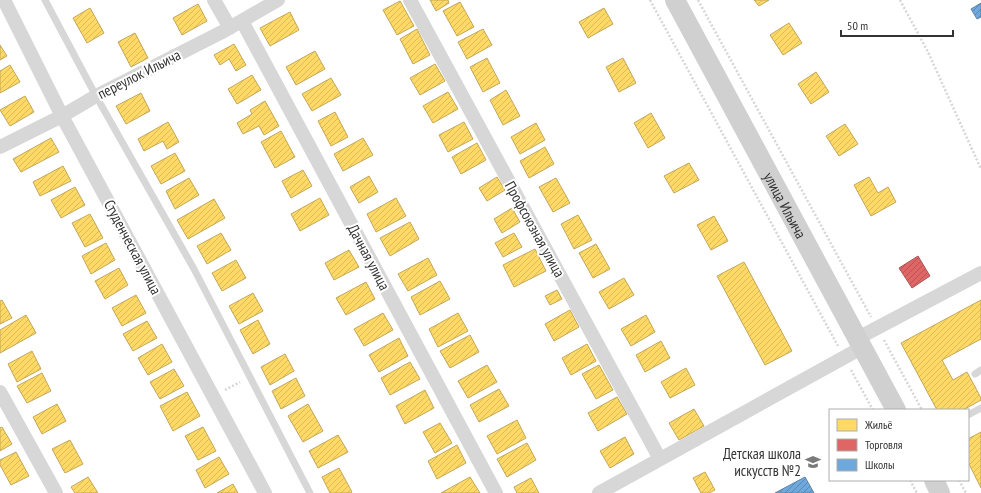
<svg xmlns="http://www.w3.org/2000/svg" width="981" height="493" font-family="'PT Sans Narrow',sans-serif">
<style>
.homes{fill:url(#homes-hatch);stroke:#c2a757}
.shops{fill:url(#shops-hatch);stroke:#ac5757}
.schools{fill:url(#schools-hatch);stroke:#5d85a9}
.lines{fill:none;stroke-linecap:round;stroke-linejoin:round}
.path{stroke:#d6d6d6;stroke-width:2.5;stroke-dasharray:2 2;stroke-linecap:butt}
.lane{stroke:#d7d7d7;stroke-width:7}
.street{stroke:#d7d7d7;stroke-width:14}
.secondary{stroke:#d0d0d0;stroke-width:20}
.labels{text-anchor:middle;dominant-baseline:central;stroke-width:4;stroke-linejoin:round;paint-order:stroke}
.street-label{font-size:15px;fill:#333;stroke:#fff}
.poi-label{font-size:15px;fill:#333;stroke:#fff;text-anchor:end}
</style>
<defs>
<pattern id="homes-hatch" width="6" height="6" patternUnits="userSpaceOnUse"><rect width="6" height="6" fill="#ffd966"/><path d="M-1 1l2-2M0 6l6-6M5 7l2-2" fill="none" stroke="#dbbb59"/></pattern>
<pattern id="shops-hatch" width="6" height="6" patternUnits="userSpaceOnUse"><rect width="6" height="6" fill="#e06666"/><path d="M-1 1l2-2M0 6l6-6M5 7l2-2" fill="none" stroke="#b65555"/></pattern>
<pattern id="schools-hatch" width="6" height="6" patternUnits="userSpaceOnUse"><rect width="6" height="6" fill="#6fa8dc"/><path d="M-1 1l2-2M0 6l6-6M5 7l2-2" fill="none" stroke="#5c89b3"/></pattern>
</defs>
<rect width="100%" height="100%" fill="#fff"/>
<path class="homes" d="M430,0H448L449,3L436,11Z
M754,0H769L759,6Z
M400,1L414,26L397,35L383,10Z
M460,2L474,27L457,36L443,11Z
M198,4L207,21L182,35L173,18Z
M90,8L104,33L87,43L73,18Z
M604,8L613,24L588,38L579,22Z
M290,12L299,30L270,46L260,28Z
M789,23L802,43L783,55L770,35Z
M417,29L430,55L413,64L400,39Z
M483,29L492,45L467,59L458,42Z
M135,33L148,58L131,67L118,42Z
M234,44L246,65L236,71L229,59L220,65L214,55Z
M0,45L7,56L0,60Z
M315,51L325,69L296,85L286,67Z
M487,58L500,83L483,92L470,67Z
M623,58L636,83L619,92L606,67Z
M435,64L445,81L420,95L410,78Z
M10,65L20,82L0,93V71Z
M816,72L829,92L811,104L798,84Z
M252,75L261,90L237,104L228,89Z
M331,78L341,95L312,111L302,94Z
M506,90L520,116L503,125L490,100Z
M448,92L458,109L433,123L423,106Z
M141,93L150,111L126,124L116,106Z
M25,96L34,112L10,126L0,110Z
M265,101L279,126L264,135L259,126L243,134L237,123L252,114L250,110Z
M335,112L348,137L331,146L318,121Z
M651,113L665,138L648,148L634,123Z
M168,122L179,142L167,149L163,141L144,151L138,139Z
M464,122L473,139L448,152L439,135Z
M536,123L545,140L520,154L511,137Z
M845,124L858,144L839,156L826,136Z
M281,131L295,157L275,168L261,142Z
M51,138L59,152L21,172L13,159Z
M363,138L373,155L343,171L334,154Z
M477,143L486,160L461,174L452,157Z
M545,147L554,164L529,178L520,161Z
M175,153L185,171L161,184L151,166Z
M689,163L699,180L674,193L664,176Z
M63,166L71,181L40,196L33,182Z
M303,170L312,186L291,198L282,181Z
M369,176L378,192L359,203L350,187Z
M497,177L505,190L487,201L479,188Z
M869,177L878,193L888,187L896,202L871,216L854,185Z
M189,178L199,195L175,209L166,191Z
M556,178L570,203L553,212L539,187Z
M75,187L85,205L61,218L51,200Z
M320,198L329,215L300,231L291,214Z
M396,198L406,216L376,232L367,214Z
M214,199L225,218L188,239L177,220Z
M512,208L520,222L502,233L494,219Z
M90,214L103,238L85,247L72,223Z
M578,215L592,240L574,249L561,224Z
M714,216L728,241L711,250L697,225Z
M410,222L419,239L390,256L380,238Z
M221,233L231,250L207,264L197,246Z
M514,233L522,247L503,257L495,243Z
M106,243L115,260L91,274L82,256Z
M596,244L610,269L593,278L579,253Z
M535,249L546,271L514,287L503,265Z
M349,250L359,267L334,280L325,263Z
M428,258L437,275L408,291L398,274Z
M236,260L246,278L222,291L212,273Z
M744,262L792,351L765,365L717,276Z
M119,268L128,285L105,299L95,281Z
M624,278L634,295L609,309L599,292Z
M440,281L450,299L420,315L411,297Z
M366,282L375,299L346,315L336,298Z
M557,290L562,299L550,305L545,296Z
M253,293L263,311L239,324L229,306Z
M136,295L146,313L122,326L112,308Z
M2,300L12,318L0,324V301Z
M981,300V339L942,360L953,380L967,372L981,398V400L963,410H937L901,343Z
M570,310L579,327L554,341L545,324Z
M383,313L393,330L364,346L354,329Z
M458,313L468,331L438,347L429,329Z
M26,315L36,333L0,353V330Z
M646,315L655,332L631,346L621,329Z
M258,320L270,344L253,354L240,330Z
M147,321L157,338L133,351L123,334Z
M470,335L479,352L450,368L440,351Z
M399,338L408,356L379,372L369,355Z
M661,341L670,358L645,372L636,355Z
M162,344L172,362L148,375L138,358Z
M587,344L596,361L571,375L562,358Z
M32,351L41,369L17,382L8,364Z
M285,354L294,371L270,385L261,367Z
M410,362L420,379L390,395L381,378Z
M487,365L497,382L468,398L458,381Z
M599,365L613,390L596,399L582,374Z
M686,368L695,385L670,398L661,382Z
M174,369L184,386L160,399L150,382Z
M42,373L51,391L27,403L17,386Z
M296,378L305,396L281,409L272,391Z
M499,389L509,406L479,422L470,405Z
M425,390L434,408L405,424L396,406Z
M187,392L200,416L173,431L160,406Z
M617,397L627,414L598,431L588,413Z
M57,404L66,421L42,434L33,417Z
M308,404L323,431L303,442L288,416Z
M694,409L704,426L679,440L669,423Z
M517,420L526,438L497,454L487,436Z
M440,423L452,443L435,453L423,432Z
M2,427L12,444L0,451V428Z
M203,427L216,451L198,460L185,436Z
M981,432V488L968,462V439Z
M338,435L348,452L318,468L309,451Z
M625,437L634,454L610,468L600,451Z
M70,440L83,464L65,473L52,449Z
M527,443L536,460L507,477L497,459Z
M457,445L466,463L437,479L428,461Z
M16,452L29,476L11,485L0,465V460Z
M219,457L229,474L205,488L196,470Z
M339,468L352,492L350,493H330L322,477Z
M705,472L715,490L709,493H701L693,478Z
M88,477L98,493H75L71,487Z
M470,477L480,493H441Z
M531,478L539,493H517L514,487Z
M233,484L238,493H217Z"/>
<path class="shops" d="M918,256L930,276L912,288L899,268Z"/>
<path class="schools" d="M981,3V17L977,19L971,9Z
M805,477L814,493H775Z"/>
<g class="lines">
<path class="path" d="M650,0L838,346
M698,0L871,317
M900,0L928,52L981,169
M884,340L922,410
M851,370L873,410
M225,390L240,382
M910,480L917,493
M959,480L966,493"/>
<path class="lane" d="M45,0L96,96L194,269L310,493
M975,374L981,370
M968,415L981,408"/>
<path class="street" d="M4,0L62,116L265,493
M214,0L230,28
M410,0L660,459
M242,21L496,493
M0,147L62,116L96,96L224,31L278,0
M858,338L981,273
M0,392L56,493
M599,493L863,347"/>
<g class="secondary">
<path id="s1" d="M675,0L896,410"/>
<path d="M934,480L940,493"/>
</g>
</g>
<defs>
<g id="school-bare" transform="scale(1.2)"><path d="M0-5L7-2L0 1L-7-2ZM-4 1L0 2.5L4 1V4Q0 6-4 4Z" fill="#7a7a7a" stroke="#fff" stroke-width="2.5" paint-order="stroke"/></g>
</defs>
<g fill-rule="evenodd">
<use href="#school-bare" x="813" y="462"/>
</g>
<g class="labels">
<g class="street-label">
<text transform="translate(139 74) rotate(-27)">переулок Ильича</text>
<text stroke="none"><textPath href="#s1" startOffset="233">улица Ильича</textPath></text>
<text transform="translate(535 229) rotate(61)">Профсоюзная улица</text>
<text transform="translate(133 247) rotate(62)">Студенческая улица</text>
<text transform="translate(369 257) rotate(62)">Дачная улица</text>
</g>
<g class="poi-label">
<text x="801" y="453">Детская школа<tspan x="801" dy="17">искусств №2</tspan></text>
</g>
</g>
<rect x="829" y="409" width="140" height="72" fill="#ffffff" stroke="#adadad"/>
<rect x="837" y="419" width="20" height="12" fill="#ffd966" stroke="#adadad"/>
<text x="865" y="429" font-size="12" fill="#333333">Жильё</text>
<rect x="837" y="439" width="20" height="12" fill="#e06666" stroke="#adadad"/>
<text x="865" y="449" font-size="12" fill="#333333">Торговля</text>
<rect x="837" y="459" width="20" height="12" fill="#6fa8dc" stroke="#adadad"/>
<text x="865" y="469" font-size="12" fill="#333333">Школы</text>
<path d="M841 30v6h112v-6" fill="none" stroke="#333333" stroke-width="2"/>
<text x="847" y="30" font-size="12" fill="#333333" stroke="#ffffff" stroke-width="3" paint-order="stroke">50 m</text>
</svg>
